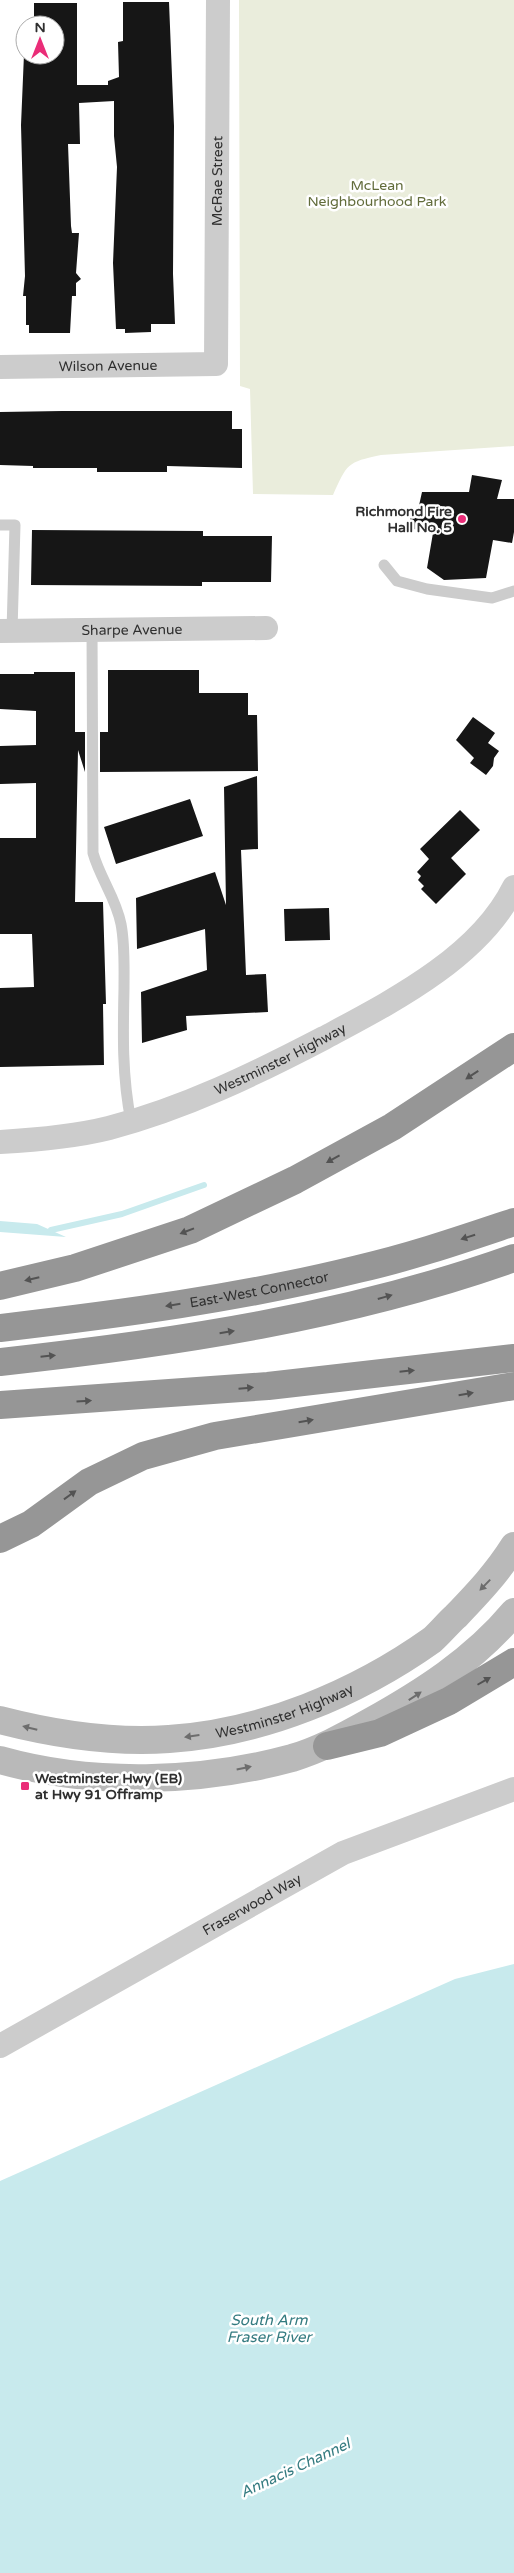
<svg xmlns="http://www.w3.org/2000/svg" width="514" height="2573" font-family="'Varela Round',sans-serif">
<style>
.green{fill:#eaeddc}
.water{fill:#c8eaed}
.lines{fill:none;stroke-linecap:round;stroke-linejoin:round}
.stream{stroke:#c8eaed;stroke-width:6}
.building{fill:#161616}
.service{stroke:#ccc;stroke-width:11}
.minor{stroke:#ccc;stroke-width:24}
.secondary{stroke:#b9b9b9;stroke-width:28}
.motorway{stroke:#969696;stroke-width:28}
.oneway{fill:#535353}
.oneway2{fill:#6d6d6d}
.poi-dot{fill:#ea2d78;stroke:#fff;stroke-width:2}
.labels{text-anchor:middle;dominant-baseline:central;stroke-width:5;stroke-linejoin:round;paint-order:stroke}
.street-label{font-size:14px;fill:#2f2f2f;stroke:#fff}
.park-label{font-size:14px;fill:#626c3b;stroke:#fff}
.poi-label{font-size:14px;font-weight:bold;fill:#2f2f2f;stroke:#fff;text-anchor:end}
.water-label{font-size:15px;font-style:italic;fill:#347b80;stroke:#fff}
</style>
<rect width="100%" height="100%" fill="#fff"/>
<path class="green" d="M239,0H514V446L381,455C347,462 347,464 333,495L253,494L250,389L240,386Z"/>
<path class="water" d="M0,1221L37,1224L66,1237L0,1232Z
M514,1964V2573H0V2181L455,1979Z"/>
<g class="lines">
<path class="stream" d="M51,1230L122,1214L204,1185"/>
</g>
<path class="building" d="M123,2H169L174,126L173,274L175,324H151V332L125,333V329H116L113,263L117,167L114,136V101L79,103L80,144H68L71,226L72,233H79L76,273L81,279L76,283V296H72L70,333H29V325H26V296H23L25,276L21,125L24,54L55,55V25H34V3H77V85H108V81L119,77L118,42L123,41Z
M62,411H232V429H242V468L167,466V472H97V468H33V466L0,465V412Z
M472,475L502,480L497,499H514V532L512,543L493,540L486,578L444,580L427,568L433,533L409,528L412,510H418L422,492H469Z
M32,530L203,531V536H272L271,582H202V586L31,585Z
M108,670H199V693H248V715H257L258,771L100,772V732H108Z
M34,672H75V732H85V772L78,750L75,902H103L106,1004H103L104,1065L0,1067V988L34,987L32,934H0V838H36V783L0,784V746L36,745V711L0,709V674H34Z
M473,717L495,733L488,743L499,751L494,758L493,766L486,775L470,763L474,758L456,740Z
M257,776L258,849L241,850L246,975L266,974L268,1012L186,1016L187,1030L142,1043L141,992L207,970L205,929L137,949L136,898L215,872L226,905L224,787Z
M190,799L203,836L116,864L104,827Z
M460,810L480,830L451,858L466,874L436,904L421,889L424,886L418,880L421,876L417,872L429,859L420,849Z
M329,908L330,940L285,941L284,909Z"/>
<g class="lines">
<path class="service" d="M0,525H15L12,631
M384,565L397,581L427,589L492,598L514,591
M92,629L93,853C100,878 116,898 121,924C125,945 124,967 124,988C123,1033 122,1077 131,1121"/>
<g class="minor">
<path id="s1" d="M0,367L216,364L218,0"/>
<path id="s2" d="M0,631L266,628"/>
<path id="s3" d="M0,1142C36,1140 73,1137 109,1128C185,1108 255,1074 324,1038C391,1002 479,958 514,887"/>
<path id="s4" d="M0,2046L343,1853L514,1789"/>
</g>
<g class="secondary">
<path id="s5" d="M0,1720C54,1734 112,1743 169,1739C262,1733 356,1694 432,1640C440,1633 448,1623 456,1616C478,1593 497,1573 514,1546"/>
<path d="M0,1760C92,1786 200,1783 292,1758C319,1750 343,1737 368,1723C422,1693 474,1660 514,1612"/>
</g>
<g class="motorway">
<path d="M0,1286L75,1268L190,1230L295,1180L392,1127L514,1047"/>
<path id="s6" d="M0,1328C120,1314 241,1298 358,1269C411,1257 463,1239 514,1222"/>
<path d="M0,1362C174,1343 348,1317 514,1258"/>
<path d="M0,1405L268,1386L514,1358"/>
<path d="M0,1539L31,1524L89,1482L143,1456L215,1436L514,1386"/>
<path d="M327,1746L380,1733L449,1701L514,1662"/>
</g>
</g>
<defs><path id="oneway-solid" d="M-6-.8H1V-3.2L6.5 0L1 3.2V.8H-6Z" transform="scale(1.25)"/></defs>
<g class="oneway">
<use href="#oneway-solid" transform="translate(472 1075) rotate(147)"/>
<use href="#oneway-solid" transform="translate(333 1159) rotate(151)"/>
<use href="#oneway-solid" transform="translate(187 1231) rotate(159)"/>
<use href="#oneway-solid" transform="translate(468 1237) rotate(162)"/>
<use href="#oneway-solid" transform="translate(32 1279) rotate(167)"/>
<use href="#oneway-solid" transform="translate(385 1297) rotate(-16)"/>
<use href="#oneway-solid" transform="translate(173 1305) rotate(171)"/>
<use href="#oneway-solid" transform="translate(227 1332) rotate(-9)"/>
<use href="#oneway-solid" transform="translate(48 1356) rotate(-6)"/>
<use href="#oneway-solid" transform="translate(407 1371) rotate(-6)"/>
<use href="#oneway-solid" transform="translate(246 1388) rotate(-5)"/>
<use href="#oneway-solid" transform="translate(466 1394) rotate(-10)"/>
<use href="#oneway-solid" transform="translate(84 1401) rotate(-3)"/>
<use href="#oneway-solid" transform="translate(306 1421) rotate(-10)"/>
<use href="#oneway-solid" transform="translate(70 1495) rotate(-36)"/>
<use href="#oneway-solid" transform="translate(484 1681) rotate(-30)"/>
</g>
<g class="oneway2">
<use href="#oneway-solid" transform="translate(485 1585) rotate(134)"/>
<use href="#oneway-solid" transform="translate(415 1696) rotate(-33)"/>
<use href="#oneway-solid" transform="translate(30 1728) rotate(-166)"/>
<use href="#oneway-solid" transform="translate(192 1736) rotate(172)"/>
<use href="#oneway-solid" transform="translate(244 1768) rotate(-12)"/>
</g>
<g class="poi-dot">
<circle cx="462" cy="519" r="5"/>
<rect x="20" y="1781" width="10" height="10" rx="2.5"/>
</g>
<g class="labels">
<g class="street-label">
<text stroke="none"><textPath href="#s1" startOffset="399">McRae Street</textPath></text>
<text stroke="none"><textPath href="#s1" startOffset="108">Wilson Avenue</textPath></text>
<text stroke="none"><textPath href="#s2" startOffset="132">Sharpe Avenue</textPath></text>
<text stroke="none"><textPath href="#s3" startOffset="295">Westminster Highway</textPath></text>
<text stroke="none"><textPath href="#s6" startOffset="262">East-West Connector</textPath></text>
<text stroke="none"><textPath href="#s5" startOffset="290">Westminster Highway</textPath></text>
<text stroke="none"><textPath href="#s4" startOffset="289">Fraserwood Way</textPath></text>
</g>
<g class="park-label">
<text x="377" y="185">McLean<tspan x="377" dy="16">Neighbourhood Park</tspan></text>
</g>
<g class="poi-label">
<text x="452" y="511">Richmond Fire<tspan x="452" dy="16">Hall No. 5</tspan></text>
<text x="35" y="1778" text-anchor="start">Westminster Hwy (EB)<tspan x="35" dy="16">at Hwy 91 Offramp</tspan></text>
</g>
<g class="water-label">
<text x="269" y="2320">South Arm<tspan x="269" dy="17">Fraser River</tspan></text>
<text transform="translate(295 2468) rotate(-25)">Annacis Channel</text>
</g>
</g>
<g transform="translate(40 40)"><circle r="24" fill="#ffffff" stroke="#acacac"/>
<path d="M0-4L9 19L0 12L-9 19Z" fill="#ea2d78"/>
<text y="-8" font-size="14" font-weight="bold" text-anchor="middle" fill="#2f2f2f">N</text>
</g>
</svg>
